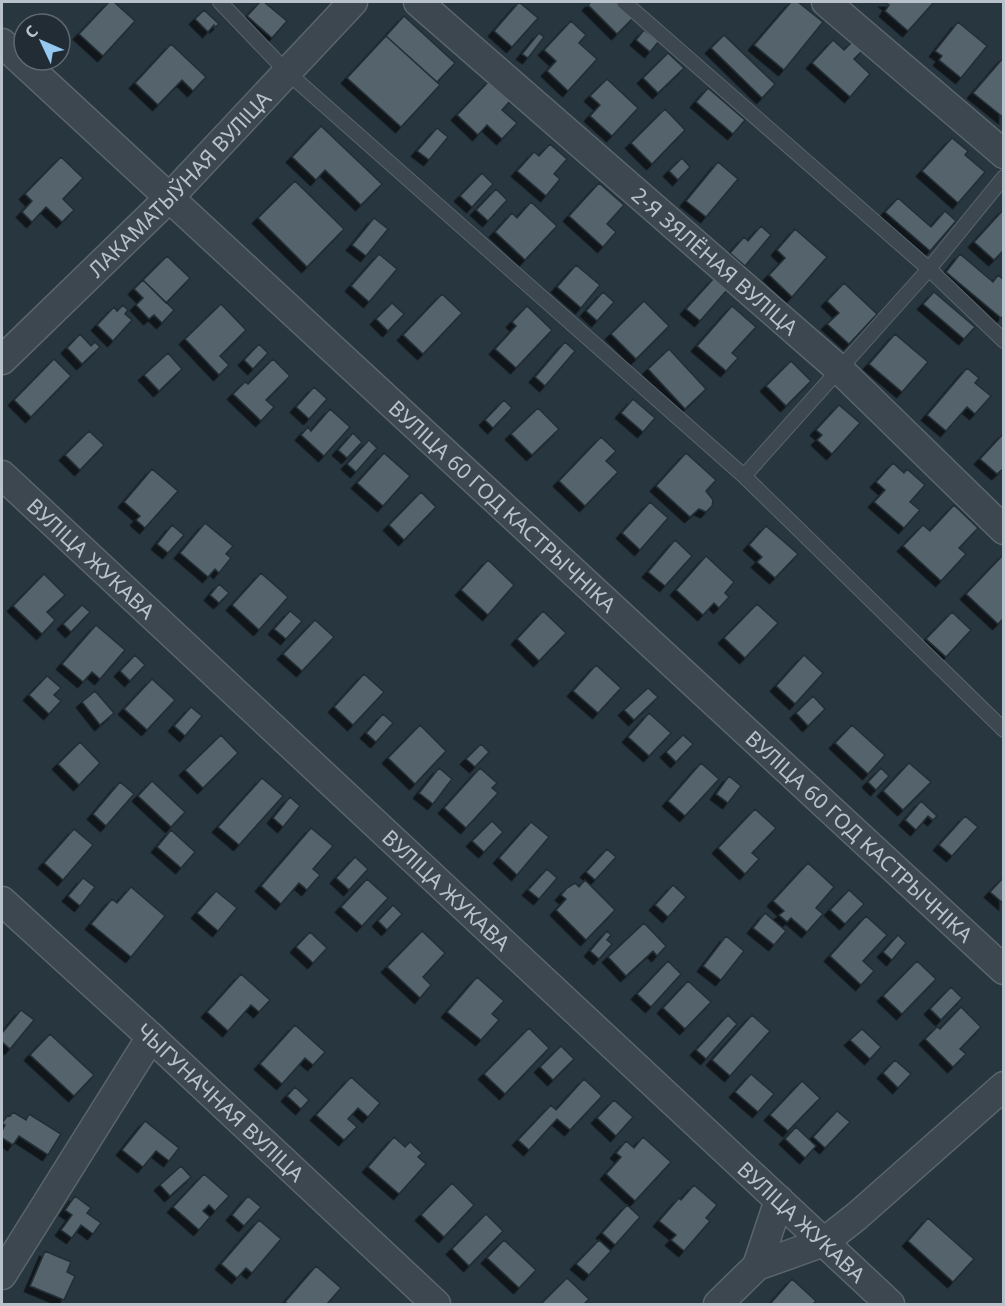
<svg xmlns="http://www.w3.org/2000/svg" width="1005" height="1306" font-family="'Noto Sans',sans-serif">
<style>
.building{fill:#54636c;stroke:#232e36;stroke-width:1.5;filter:url(#shadow)}
.lines{fill:none;stroke-linecap:round;stroke-linejoin:round}
.lane-casing{stroke:#5a656d;stroke-width:16}
.street-casing{stroke:#5a656d;stroke-width:31}
.lane{stroke:#3c474f;stroke-width:14}
.street{stroke:#3c474f;stroke-width:28}
.labels{text-anchor:middle;dominant-baseline:central;stroke-width:6;stroke-linejoin:round;paint-order:stroke}
.street-label{font-size:21px;fill:#b9c2ca;stroke:#212c34}
</style>
<defs>
<filter id="shadow"><feDropShadow dx="-5.5" dy="5.5" stdDeviation="0" flood-color="#0009"/></filter>
</defs>
<rect width="100%" height="100%" fill="#28363f"/>
<path class="building" d="M109,2H114L135,21L103,56L79,34Z
M260,2H264L287,21L272,38L247,16Z
M519,2L538,18L512,47L494,31Z
M591,2H618L634,17L617,34L588,5Z
M791,2H798L823,22L784,70L754,45Z
M885,2H934L908,31L885,11L889,5Z
M204,10L219,24L215,27L214,25L208,32L195,19Z
M404,16L455,63L437,82L386,36Z
M571,21L586,35L579,43L597,59L568,91L547,71L556,61L544,50Z
M958,22L987,46L961,78L939,60L942,56L935,51Z
M644,30L659,41L650,52L636,40Z
M539,33L544,37L528,58L522,54Z
M724,35L775,84L762,98L711,48Z
M386,36L440,85L401,127L347,78Z
M833,40L844,50L853,41L863,50L854,59L870,74L850,97L812,63Z
M171,44L206,77L193,91L182,80L158,105L135,83Z
M668,53L684,68L658,93L643,78Z
M1004,57V118L973,93Z
M607,79L638,108L612,136L590,116L600,105L590,96Z
M490,80L511,100L502,110L517,123L502,139L487,125L478,135L457,115Z
M708,88L745,120L733,134L696,102Z
M665,109L685,130L652,164L631,143Z
M321,126L382,184L361,205L325,170L316,180L292,157Z
M437,128L448,137L429,160L417,151Z
M952,138L968,151L965,155L985,172L958,203L922,171Z
M550,144L567,159L554,174L560,179L546,196L517,171L534,152L539,156Z
M61,157L83,178L63,199L74,210L62,222L46,207L32,222L22,212L32,201L25,194Z
M682,158L690,167L678,180L669,171Z
M718,162L738,179L706,217L686,201Z
M482,173L493,184L472,207L460,196Z
M295,181L344,229L307,267L258,218Z
M599,183L624,205L607,224L616,232L603,247L569,216Z
M496,189L507,200L488,221L476,210Z
M898,198L931,227L945,211L956,221L930,251L885,212Z
M531,202L557,226L525,260L495,232L512,213L517,218Z
M1004,209V250L994,260L974,242Z
M374,218L388,229L366,256L352,245Z
M761,226L771,235L745,266L730,253L744,237L748,241Z
M795,229L827,257L792,297L769,275L785,258L777,250Z
M379,254L397,269L369,302L351,286Z
M960,254L993,282L998,275L1004,280V315L1001,318L946,272Z
M167,256L190,278L166,303L143,280Z
M576,265L600,285L581,308L557,287Z
M714,278L727,290L700,321L686,309Z
M143,280L174,310L162,323L154,315L149,319L136,305L143,298L134,289Z
M844,283L877,314L849,344L827,324L839,313L827,301Z
M603,292L614,302L597,321L586,311Z
M934,292L975,327L964,339L923,304Z
M442,294L462,313L423,354L403,335Z
M644,301L669,326L636,359L611,334Z
M392,303L404,314L388,331L376,319Z
M221,304L246,330L220,356L229,365L219,375L185,339Z
M123,305L128,310L125,314L132,320L113,341L97,325L114,307L117,311Z
M527,306L552,330L516,368L495,349L516,326L512,322Z
M732,306L756,327L732,353L738,358L726,371L697,346Z
M80,334L91,346L95,342L100,347L82,364L67,348Z
M895,334L928,362L902,392L869,364Z
M565,342L575,351L545,386L535,377Z
M259,344L268,353L253,369L244,360Z
M669,349L706,389L685,409L648,369Z
M168,353L182,369L159,391L144,375Z
M54,359L71,376L31,417L14,400Z
M273,359L290,376L266,400L274,407L261,421L233,394L245,382L248,384Z
M791,361L811,381L786,406L766,386Z
M967,368L979,378L975,383L991,396L975,414L967,407L946,431L927,415Z
M314,387L327,399L309,419L296,407Z
M633,399L655,418L643,432L621,413Z
M504,400L512,408L493,428L485,420Z
M839,405L860,423L832,454L817,440L822,435L816,430Z
M538,408L559,429L532,455L511,434Z
M330,409L350,427L324,456L301,435L308,427L311,431Z
M89,431L104,445L80,470L65,455Z
M353,433L362,442L347,458L338,450Z
M1004,433V468L997,474L980,459Z
M601,437L616,451L606,461L618,472L585,506L559,481Z
M369,440L377,448L356,472L347,464Z
M384,453L410,476L383,506L357,483Z
M686,453L716,480L706,491L713,500L712,506L706,512L699,509L690,517L656,486Z
M893,463L904,473L907,469L925,485L910,502L920,510L904,528L874,502L885,490L876,482Z
M152,469L178,491L145,528L136,520L140,516L124,502Z
M421,492L436,507L404,540L389,525Z
M650,502L668,518L640,550L622,533Z
M954,505L978,528L959,548L966,554L941,581L903,546L923,525L930,531Z
M205,523L233,546L226,554L231,558L219,573L215,569L208,577L180,553Z
M172,525L184,535L168,553L157,544Z
M766,526L798,554L775,578L757,562L762,557L749,545Z
M675,540L692,556L665,586L648,572Z
M1004,554V618L998,624L966,594Z
M706,556L734,582L725,593L729,597L719,608L714,603L703,615L676,590Z
M488,560L514,585L488,615L461,590Z
M261,573L288,597L259,630L232,605Z
M44,574L65,595L47,612L55,620L42,634L13,606Z
M219,584L229,593L219,603L210,595Z
M757,604L778,623L745,658L724,638Z
M82,605L90,612L71,632L63,624Z
M290,611L302,621L286,639L274,629Z
M543,611L566,633L539,661L517,639Z
M952,612L971,630L946,657L926,639Z
M315,620L334,637L302,671L283,654Z
M96,625L125,650L100,679L92,672L83,682L62,664Z
M135,655L145,665L130,681L120,671Z
M804,655L823,673L795,704L776,686Z
M596,665L621,688L598,713L573,691Z
M364,674L384,692L353,725L334,707Z
M47,676L61,688L54,695L61,701L49,714L29,695Z
M152,679L175,700L147,730L124,709Z
M648,688L658,697L634,720L624,710Z
M95,691L114,713L100,725L82,702Z
M813,696L825,709L808,726L796,713Z
M191,707L202,716L185,736L174,726Z
M649,713L671,733L649,756L628,737Z
M383,714L393,723L376,742L366,733Z
M420,725L446,751L415,784L388,758Z
M852,725L885,755L868,774L835,743Z
M221,735L238,753L203,788L185,770Z
M683,735L693,744L676,762L666,752Z
M80,742L100,763L79,785L58,764Z
M481,744L489,752L475,767L466,759Z
M701,763L719,779L685,816L668,801Z
M909,763L931,782L903,810L883,791Z
M439,768L452,779L433,804L419,793Z
M480,768L497,783L492,788L498,793L466,828L444,808Z
M881,768L889,776L876,790L868,782Z
M729,776L741,786L728,803L716,794Z
M262,778L283,796L239,845L218,827Z
M152,781L185,812L171,827L138,796Z
M120,782L134,794L106,826L93,814Z
M290,797L300,806L283,827L273,818Z
M921,801L937,816L933,820L928,816L916,830L905,820Z
M755,809L776,828L752,853L759,859L745,874L718,848Z
M965,816L978,827L952,856L939,845Z
M492,821L503,832L484,852L472,841Z
M531,822L549,837L517,875L499,858Z
M311,828L333,846L313,869L320,875L307,890L299,883L281,904L261,886Z
M74,829L93,845L63,880L44,863Z
M171,830L195,852L181,868L157,847Z
M607,849L616,857L595,880L586,872Z
M355,857L368,869L349,890L336,878Z
M808,863L834,887L816,908L823,914L807,932L791,918L787,922L779,915L784,911L773,901Z
M547,869L557,878L539,899L528,890Z
M1004,877V904L990,892Z
M83,878L95,887L80,906L68,896Z
M367,879L388,898L362,926L341,907Z
M585,880L615,910L586,940L556,910L566,899L561,895L567,888L575,883L579,887Z
M673,885L686,897L668,917L655,905Z
M131,887L165,916L131,957L91,924L112,899L117,903Z
M849,890L864,904L845,924L830,910Z
M216,891L237,908L218,931L197,913Z
M393,905L402,914L387,930L378,921Z
M765,913L786,931L774,945L753,928Z
M866,916L887,935L863,961L874,971L861,985L830,956Z
M644,923L666,946L657,956L653,951L626,976L608,957Z
M422,931L445,953L423,977L431,985L420,998L387,967Z
M607,931L611,935L607,940L612,944L599,959L590,951Z
M310,932L327,948L313,963L296,947Z
M898,935L906,943L892,960L883,952Z
M726,936L744,951L721,980L703,966Z
M668,961L681,974L651,1007L637,994Z
M917,961L936,979L902,1014L883,996Z
M241,974L270,1000L259,1012L251,1005L228,1031L207,1012Z
M477,977L504,1001L492,1014L499,1020L481,1040L447,1012Z
M688,981L711,1002L685,1029L663,1008Z
M951,987L962,998L941,1020L930,1009Z
M961,1007L981,1027L960,1049L966,1054L953,1067L925,1039L937,1027L940,1029Z
M21,1010L34,1020L10,1049L2,1042V1033Z
M728,1015L737,1024L706,1059L696,1050Z
M752,1015L770,1031L730,1076L712,1060Z
M295,1025L325,1052L313,1065L305,1058L282,1084L260,1064Z
M529,1028L549,1048L505,1094L484,1074Z
M862,1029L881,1047L870,1059L850,1040Z
M50,1034L94,1075L74,1096L30,1055Z
M561,1046L574,1059L553,1080L540,1067Z
M895,1060L911,1074L898,1088L883,1073Z
M751,1074L774,1094L758,1112L735,1092Z
M351,1077L380,1103L368,1117L358,1108L348,1119L357,1127L344,1140L316,1115Z
M584,1079L602,1096L570,1130L557,1119L529,1150L518,1140L551,1105L556,1110Z
M802,1081L820,1098L788,1131L770,1115Z
M295,1087L309,1100L301,1109L287,1096Z
M614,1100L633,1117L616,1136L597,1118Z
M837,1111L850,1122L825,1148L813,1137Z
M13,1112L26,1120L29,1114L61,1134L48,1155L19,1136L13,1145L2,1138V1131L5,1125L2,1123L8,1115L10,1116Z
M145,1121L179,1148L169,1161L156,1151L143,1167L122,1150Z
M796,1127L816,1146L805,1158L785,1139Z
M394,1137L405,1147L410,1142L422,1153L418,1157L426,1164L399,1194L368,1167Z
M643,1137L671,1162L635,1201L606,1174L621,1157L616,1153L626,1141L634,1148Z
M181,1166L191,1177L170,1196L160,1185Z
M204,1174L229,1196L215,1211L209,1205L203,1211L210,1217L199,1230L173,1207Z
M452,1183L474,1205L444,1237L421,1215Z
M694,1185L717,1205L706,1218L710,1221L684,1251L671,1240L676,1235L659,1221L679,1198L681,1200Z
M75,1196L91,1208L87,1213L101,1223L93,1234L81,1225L72,1238L61,1230L72,1215L65,1210Z
M248,1196L261,1207L244,1226L232,1215Z
M627,1205L640,1217L615,1245L602,1233Z
M486,1214L503,1231L469,1266L452,1249Z
M928,1218L974,1259L953,1282L908,1241Z
M259,1220L281,1239L252,1273L246,1268L237,1278L221,1264Z
M504,1240L536,1270L519,1288L487,1258Z
M599,1240L611,1251L589,1275L576,1264Z
M45,1251L71,1262L67,1272L75,1276L64,1300L30,1286Z
M316,1266L341,1288L327,1304H288L285,1302Z
M567,1278L589,1299L584,1304H541Z
M792,1279L816,1301L813,1304H770Z"/>
<g class="lines">
<g class="lane-casing">
<path id="lane" d="M220,2L287,72L744,476L1004,730
M624,2L929,269L1004,341
M744,476L929,269L1004,177"/>
</g>
<g class="street-casing">
<g id="street">
<path id="s1" d="M418,2L840,370L1004,530"/>
<path d="M826,2L1004,154"/>
<path id="s2" d="M2,43L1004,970"/>
<path id="s3" d="M2,360L169,198L353,2"/>
<path id="s4" d="M2,475L890,1304"/>
<path id="s5" d="M2,901L151,1037L436,1304"/>
<path d="M757,1266L779,1200"/>
<path d="M2,1275L151,1037"/>
<path d="M718,1304L757,1266L824,1242L857,1216L1004,1086"/>
</g>
</g>
<use href="#lane" class="lane"/>
<use href="#street" class="street"/>
</g>
<g class="labels">
<g class="street-label">
<text stroke="none"><textPath href="#s3" startOffset="250">ЛАКАМАТЫЎНАЯ ВУЛІЦА</textPath></text>
<text stroke="none"><textPath href="#s1" startOffset="394">2-Я ЗЯЛЁНАЯ ВУЛІЦА</textPath></text>
<text stroke="none"><textPath href="#s2" startOffset="682">ВУЛІЦА 60 ГОД КАСТРЫЧНІКА</textPath></text>
<text stroke="none"><textPath href="#s4" startOffset="122">ВУЛІЦА ЖУКАВА</textPath></text>
<text stroke="none"><textPath href="#s2" startOffset="1168">ВУЛІЦА 60 ГОД КАСТРЫЧНІКА</textPath></text>
<text stroke="none"><textPath href="#s4" startOffset="608">ВУЛІЦА ЖУКАВА</textPath></text>
<text stroke="none"><textPath href="#s5" startOffset="297">ЧЫГУНАЧНАЯ ВУЛІЦА</textPath></text>
<text stroke="none"><textPath href="#s4" startOffset="1094">ВУЛІЦА ЖУКАВА</textPath></text>
</g>
</g>
<rect width="1005" height="1306" fill="none" stroke="#b9c2ca" stroke-width="6"/>
<g transform="translate(42 42) rotate(314)"><circle r="28" fill="#212c34" stroke="#5e6870" stroke-width="1.5"/>
<path d="M0-4.5L10 22L0 15L-10 22Z" fill="#97c8f0"/>
<text y="-9" font-size="16" font-weight="bold" text-anchor="middle" fill="#b9c2ca">С</text>
</g>
</svg>
